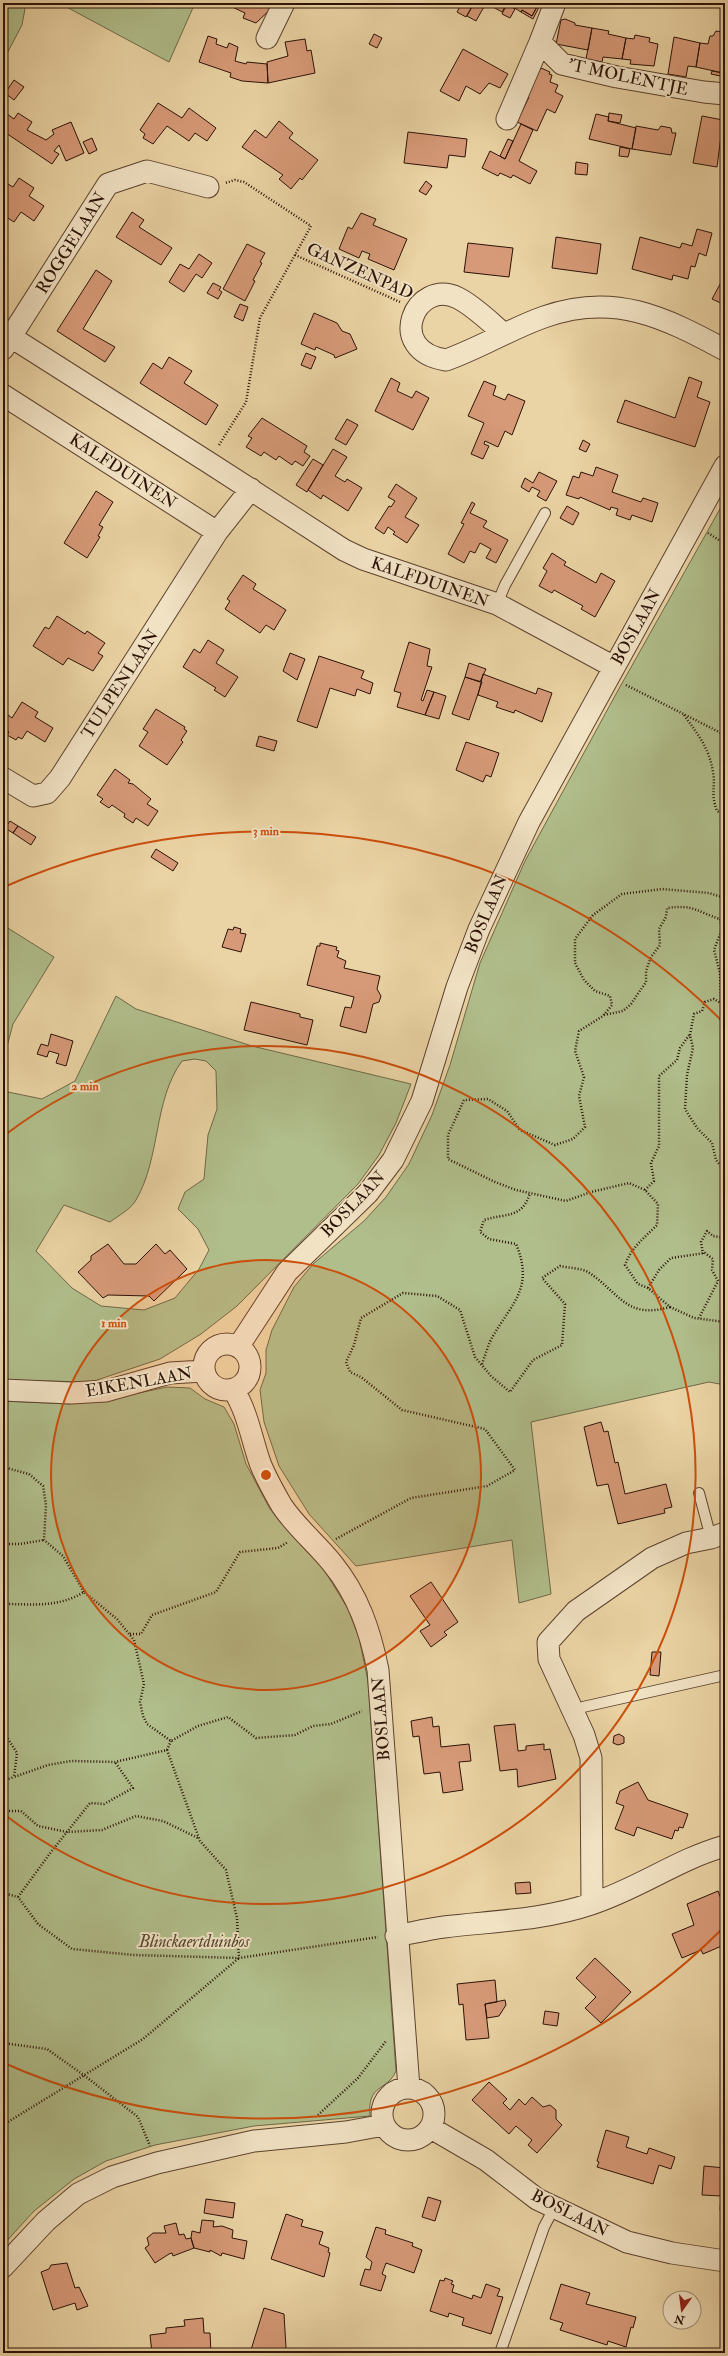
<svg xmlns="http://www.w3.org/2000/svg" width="728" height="2356" font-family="'IM FELL Double Pica',serif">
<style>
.green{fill:#b0be8b;stroke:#6e6849;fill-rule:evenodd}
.building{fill:#d79a78;stroke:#2c1207}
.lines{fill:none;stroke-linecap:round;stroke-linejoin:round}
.service-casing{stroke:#5c422e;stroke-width:12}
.minor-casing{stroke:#5c422e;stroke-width:23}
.path{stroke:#2c1207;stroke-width:2.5;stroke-dasharray:1 2;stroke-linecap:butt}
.service{stroke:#f1e2c4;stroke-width:10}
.minor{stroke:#f1e2c4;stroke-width:21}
.ring{fill:none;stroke:#cc4e0b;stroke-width:2}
.labels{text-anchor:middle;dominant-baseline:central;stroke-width:4;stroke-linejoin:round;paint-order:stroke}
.street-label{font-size:17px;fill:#2c1207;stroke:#f1e2c4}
.park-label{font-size:17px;font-style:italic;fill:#54462f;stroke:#f1e2c4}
.centre{fill:#cc4e0b;stroke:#f1e2c4;stroke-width:2}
.ring-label{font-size:12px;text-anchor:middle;font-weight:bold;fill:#cc4e0b;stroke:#f1e2c4;stroke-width:4;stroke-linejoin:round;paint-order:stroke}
</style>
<rect width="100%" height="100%" fill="#ead3a4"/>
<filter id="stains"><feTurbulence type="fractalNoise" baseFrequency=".005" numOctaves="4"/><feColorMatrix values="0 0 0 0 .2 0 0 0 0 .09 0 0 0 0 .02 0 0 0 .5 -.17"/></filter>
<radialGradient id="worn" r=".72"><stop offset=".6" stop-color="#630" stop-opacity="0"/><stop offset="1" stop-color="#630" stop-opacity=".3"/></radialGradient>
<path class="green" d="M3,3H26L22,25L3,61Z
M59,3H195L169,62Z
M725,500V1385L709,1382L531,1422L551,1594L519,1603L512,1540L356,1566L309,1514L279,1466L264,1422L260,1390L266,1373V1350L272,1330L294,1287L313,1264L364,1221L386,1197L409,1164L432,1115L450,1065L480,963L525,861L616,694Z
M3,925L54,957L13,1024L3,1061Z
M116,996L136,1009L252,1046L411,1084L396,1123L379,1155L358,1184L237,1306L201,1334L160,1359L91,1382L3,1380V1091L42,1099L75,1081ZM195,1059L206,1061L216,1071L217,1109L208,1135L204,1179L185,1192L178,1209L198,1229L209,1250L199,1269L175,1298L144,1310L101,1306L72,1288L36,1251L64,1205L110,1222C118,1216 131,1209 136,1200C161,1157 153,1101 182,1061Z
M167,1387L190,1388L205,1399L224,1407L234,1424L246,1464L270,1509L296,1540L323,1568L348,1609L359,1638L368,1681L396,2071C387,2092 367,2083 370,2116L254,2126L155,2145L106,2161L74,2179L34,2211L3,2245V1401L69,1404L106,1400Z"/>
<path class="building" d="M229,3H277L256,23L243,18L245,13L228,5Z
M462,3H474L466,17L457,12Z
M474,3H507L502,12L486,3L476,21L467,16Z
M507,3H539L532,16L522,10L521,12Z
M539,3H541L533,19L521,12L522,10L532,16Z
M507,4L515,9L510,18L502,14Z
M565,19L575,23V25L592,28L588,50L556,44L561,20Z
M592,28L609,31L608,34L626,38L622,59L603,57L602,62L586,59Z
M716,31L723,32L725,35L723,73L696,67L700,43L708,44L710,36H713Z
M374,34L382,38L377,48L369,44Z
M635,35L650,38L649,42L658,44L654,66L630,64L631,60L622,59L626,38L634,39Z
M208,36L217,39L216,44L227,48L229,43L238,47L235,61L246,64L247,62L267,64L268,83L242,81L230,77L231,73L199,62Z
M674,37L700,43L696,67L688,66L686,77L668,74Z
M305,39L307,51L311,50L315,73L268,83L267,62L288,56L285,42Z
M463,49L508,74L500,88L489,83L480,94L466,86L459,101L440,91Z
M725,64V77L711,74L712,71L723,73Z
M536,68L540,70L541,68L550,72L549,74L552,75L550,82L558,85L555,92L563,96L555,113L547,109L537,131L517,122L529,97H526Z
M14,80L24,87L14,100L5,93Z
M158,103L182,118L189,108L216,128L207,141L195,133L189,141L167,126L153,144L143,138L145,134L140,130Z
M3,111L14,119L18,113L32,122L27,130L46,140L54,134L52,130L71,122L84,153L66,161L59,145L54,151L59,154L52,164L3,131Z
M609,113L622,115L620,123L608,121Z
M596,114L609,117L608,121L636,128L632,149L589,139Z
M702,116L723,120L717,167L693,163Z
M279,121L293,133L289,138L318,160L302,180L300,178L291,189L279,179L283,175L242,147L255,130L266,138Z
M521,124L533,130L519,161L537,171L530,184L513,175L511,178L500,173L498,176L482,168L490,151L505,159Z
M636,126L658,130L661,126L671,128L672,133H676L671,155L632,149Z
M408,132L467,139L465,157L449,155L447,168L404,163Z
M92,138L97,150L89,154L83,142Z
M508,139L513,141L505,159L500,156Z
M620,147L630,149L628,157L619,156Z
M576,162L588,164L587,175L575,174Z
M19,178L34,188L29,196L44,206L34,221L21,212L14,222L3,215V181L13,187Z
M426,181L432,186L426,195L419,191Z
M132,212L144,220L139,227L172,248L161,265L116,237Z
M361,213L376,219L373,225L407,239L394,270L368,259L370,254L362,251L359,258L339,249L348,227L352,229Z
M697,229L712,233L706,256L699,253L695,267L691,266L688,279L673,275L672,280L632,269L640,237L680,248L682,243L692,246Z
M556,237L601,244L597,274L552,268Z
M468,243L513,248L509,277L464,272Z
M247,244L265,253L260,262L262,263L253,280L255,281L245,301L223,289Z
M199,254L212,263L202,278L196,274L184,292L169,282L180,264L189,269Z
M96,270L112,281L83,329L115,347L105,362L57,331Z
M725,275V305L712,299Z
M213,283L221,287L219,290L222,292L218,299L207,293Z
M240,304L248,307L243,321L234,317Z
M314,313L337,323L342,331L350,334L357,349L335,358L334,355L316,347L315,350L301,344Z
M306,353L316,357L311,369L301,365Z
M169,357L192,371L184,383L218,405L206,425L140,383L153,363L162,369Z
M689,377L702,382L697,397L710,402L695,447L617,422L625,400L675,418Z
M391,378L400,383L397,391L412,398L416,391L429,398L413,430L375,411Z
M484,381L496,386L493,395L505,400L508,394L525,401L512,435L505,431L498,447L485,441L484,444L489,446L483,459L471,454L484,423L468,416Z
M262,418L307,446L304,452L310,456L303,466L295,461L292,465L279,456L276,460L264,452L261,456L246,447L252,438L248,436Z
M347,419L358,425L346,445L335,439Z
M583,440L590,444L586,452L579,449Z
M333,449L347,457L335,476L345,482L347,479L362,488L348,511L323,495L321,499L308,490Z
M313,459L323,465L307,492L296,485Z
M596,467L618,475L612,492L641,502L643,498L658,503L652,522L632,515L630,520L616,515L618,509L611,507L610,510L580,497L579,499L566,495L573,476L579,478L581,472L593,476Z
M539,472L557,481L546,501L537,496L540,491L532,487L529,492L521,487L525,478L533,483Z
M396,484L417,498L405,517L419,525L407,543L393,534L395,532L388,527L384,534L375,528L389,506L391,507L395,501L388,497Z
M96,491L113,502L99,525L103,527L98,536L100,537L87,558L64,543Z
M472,502L475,504L470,513L487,521L483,527L508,540L496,563L486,558L491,549L480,543L475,553L470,551L464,563L448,554L464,524L461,523Z
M567,506L579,513L573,525L560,518Z
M552,553L566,562L564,565L596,583L601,573L615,581L595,617L581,609L583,606L554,590L552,593L539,586L547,571L543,568Z
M243,575L256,584L253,589L286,610L274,630L266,625L260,633L225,609L230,601L227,599Z
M57,616L85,634L87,631L105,643L98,653L103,656L93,671L68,658L63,665L33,646L45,627L49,629Z
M208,640L224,650L216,663L238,677L225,697L214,690L216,688L183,667L194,649L200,653Z
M409,642L430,649L427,666L432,667L421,700L423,701L427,690L434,692L425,715L397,707L401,693L394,691Z
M290,653L305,659L297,680L283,671Z
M319,656L364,671L361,678L373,683L370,694L357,689L355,696L330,688L317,728L297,721Z
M469,663L486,669L480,682L465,677Z
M483,674L536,694L538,688L552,693L542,722L515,710L514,713L496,707L498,702L478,695Z
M465,677L482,682L469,720L452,714Z
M434,692L446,696L439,719L425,715Z
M22,702L38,712L35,717L53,728L45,742L27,731L22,739L18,737L16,740L7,735L9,732L3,728V723L8,715L12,718Z
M156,709L185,727L184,729L187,731L181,740L183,742L167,765L139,746L148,732L143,729Z
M259,736L277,741L274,751L256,746Z
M466,742L499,753L491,777L486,775L483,782L456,770Z
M115,769L130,780L128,783L133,784L151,799L147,804L158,811L148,826L136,818L133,823L124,817L125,814L112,805L109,808L100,802L103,799L97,795Z
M10,821L18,826L13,833L5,828Z
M18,826L36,837L31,845L13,833Z
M156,849L178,863L173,871L151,857Z
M234,927L241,929L240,933L246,934L241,952L222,947L228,929L233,930Z
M320,943L337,947L336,950L339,951L337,957L346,961L344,968L380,976L377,989L381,996L379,1002L373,1004L366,1033L340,1026L345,1007L351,1008L354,997L307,985L317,946H320Z
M251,1002L300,1014V1017L313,1020L307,1045L244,1030Z
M51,1034L73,1041L66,1066L56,1063L59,1054L49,1051L47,1057L37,1054L41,1044L48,1046Z
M108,1244L124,1264H136L156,1244L165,1254L170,1250L187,1269L154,1301L149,1296L108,1295L103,1298L78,1272L91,1260V1256Z
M601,1422L604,1432L608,1431L615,1463L618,1462L625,1494L666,1484L672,1507L664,1509L665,1513L618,1524L608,1484L597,1486L584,1427Z
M431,1582L458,1622L444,1632L447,1635L431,1647L420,1631L430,1625L410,1596Z
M652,1652H661L659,1676L650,1675Z
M432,1717L433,1727L439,1726L441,1747L469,1744L471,1761L459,1762L463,1790L443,1793L440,1772L424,1774L419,1736L413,1737L411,1721Z
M515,1724L518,1751L526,1750V1746L544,1744V1750L550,1749L556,1779L518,1787L517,1769L500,1771L494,1726Z
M619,1734L624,1737V1743L618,1745L613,1743L614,1736Z
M638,1782L648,1800L688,1814L683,1828L679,1827L678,1831L675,1830L672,1839L637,1827L634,1836L615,1829L624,1806L616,1803L620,1791Z
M530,1882L531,1893L516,1894L515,1883Z
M718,1891L725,1909V1948L724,1945L703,1954L701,1950L682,1958L672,1934L694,1925L687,1904Z
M595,1958L631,1992L601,2023L585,2008L596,1997L576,1978Z
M495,1980L497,2002L485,2004L489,2038L466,2040L463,2004L459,2005L457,1984Z
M505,2000L506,2005L499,2016L487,2018L485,2004Z
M545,2011L559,2013L557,2026L543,2024Z
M489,2082L507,2099L503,2103L510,2110L519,2099L525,2105L532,2097L543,2107L550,2105L556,2110V2119L562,2125L537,2153L528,2145L532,2140L516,2126L509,2134L472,2100Z
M606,2130L629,2137L626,2147L647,2154L649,2148L675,2157L671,2169L659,2165L653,2184L597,2167L599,2162L597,2161Z
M704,2166L725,2168V2210H720L721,2196L702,2195Z
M428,2197L441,2201L435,2221L422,2217Z
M206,2199L235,2203L233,2218L204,2213Z
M286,2214L303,2220L301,2226L323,2232L319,2244L329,2248L328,2252L330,2253L324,2277L271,2259Z
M202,2220L214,2221L213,2227L222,2226L233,2230L232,2238L247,2241L244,2259L222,2253L221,2256L210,2250V2252L194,2248L191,2238L192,2231L200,2233Z
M176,2223L179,2235L184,2234L186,2239L191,2238L194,2248L173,2256L172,2253L169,2254L155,2263L145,2248L149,2245L147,2238L153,2233H166L164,2226Z
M376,2227L386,2230L385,2234L413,2243L412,2246L422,2250L414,2273L386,2263L382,2274L386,2276L381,2291L360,2285L365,2269L370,2270L372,2262L366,2257Z
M67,2263L75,2288L79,2287L88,2306L77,2310L75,2303L53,2310L41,2272L49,2269L51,2265Z
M445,2278L453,2281L451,2284L454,2285L452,2292L472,2299L473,2295L481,2298L486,2284L500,2289L497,2296L503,2297L491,2334L462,2325L464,2318L449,2313L448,2317L430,2311L440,2280L444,2281Z
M561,2284L590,2293L586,2304L636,2317L633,2328L631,2327L626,2347L608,2341L607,2345L560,2330L563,2323L550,2319Z
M264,2308L284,2314L286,2348L294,2353H250Z
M203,2318L204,2333H210L211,2353H152L150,2335L166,2333V2328L185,2326L184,2320Z"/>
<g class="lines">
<g class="service-casing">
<path id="service" d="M497,604L505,585L545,513
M699,1493L711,1538
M574,1711L583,1707L725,1675
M500,2353L544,2227L554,2208"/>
</g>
<g class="minor-casing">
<path id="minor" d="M555,3L540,42L562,64L617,77L704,92L725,94
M267,38L284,3
M507,119L540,42
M504,334C490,322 474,306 458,298C415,277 384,351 446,360C480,348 510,329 544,317C614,292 664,317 725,350
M11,337L208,462L344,550L363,559L497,604L614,667
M3,349L108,184L147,171L208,187
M3,395L217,532L251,489
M3,778L33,796L47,793L60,778L217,532
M204 1367a23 23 0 1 1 46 0a23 23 0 1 1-46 0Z
M238,1347L287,1272L368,1193L393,1160L422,1101L457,987L479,929L529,822L725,466
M233,1389C247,1411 251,1436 259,1460C264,1475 274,1492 282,1506C296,1527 316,1543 332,1563C358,1595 370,1630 378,1670L409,2088
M3,1390L71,1393L106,1391L170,1373L204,1371
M592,1904L591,1758L584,1735L549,1659L548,1642L576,1611L652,1558L686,1543L711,1538L725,1533
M396,1936C412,1933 428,1929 444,1927C494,1921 544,1920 591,1904C638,1889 678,1859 725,1846
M382 2114a26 26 0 1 1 52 0a26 26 0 1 1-52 0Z
M431,2128L486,2160L537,2199L627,2242L672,2253L725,2261
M3,2267L46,2221L78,2194L112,2177L157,2163L254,2141L346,2132L384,2125"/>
</g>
<path class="path" d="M295,255L400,302
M219,445L246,402L260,318L311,226L244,182L235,180L225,183
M708,533L725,544
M626,685L725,735
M684,715C698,735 709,747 713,772C716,788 710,792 717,811L725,815
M725,1002L721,1003L714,999L705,1002L702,1011L694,1014L690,1035L693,1048L687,1075L685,1109L697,1128L712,1143L716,1160L725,1171
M604,1015L623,1011L631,1004L646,982V971L651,957L660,945L659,929L666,917L667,908C694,904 697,912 720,919L722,929L714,950L720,973L721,1003
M645,1190L654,1181L651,1163L659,1146V1076L677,1060L680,1048L690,1034
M703,1254L701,1242L707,1231L713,1236L725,1238
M648,1288L659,1270L671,1258L705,1253L713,1259L712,1270L718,1281L699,1318
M670,1307L694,1318L725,1322
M482,1364C485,1356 489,1342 493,1336C513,1302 534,1287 516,1244L489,1239L480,1232L484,1220C506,1213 522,1219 530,1193
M3,1467L29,1474L43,1486L46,1505L44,1540L63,1556L84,1592
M336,1539L411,1498L487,1486L515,1470L485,1429L402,1410L361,1377L350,1372L346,1362L354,1345L361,1318L403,1293L437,1296L460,1310L475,1357L491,1376L510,1392L533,1360L562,1345L565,1304L542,1278L560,1266C568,1268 581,1268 588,1272C619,1292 626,1320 670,1307L648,1288L638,1284L625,1265C631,1248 644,1238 657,1225L658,1204L645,1190L629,1183L591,1192L566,1201L516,1190L495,1182L448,1159V1135L464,1100L488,1099L507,1111L520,1130L555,1145L573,1139L585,1127L579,1096L584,1077L575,1051L579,1031L603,1016L612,1005L610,996L595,991L584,980L575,963V939L593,915L622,894L662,889L709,893L725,898
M3,1544H20L44,1540
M3,1604C33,1604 58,1608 84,1592L117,1619L134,1640L144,1684L140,1702L143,1716L147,1724L171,1741L198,1726L228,1717L256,1738L295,1735L313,1726L331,1724L362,1711
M130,1634H141L152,1615L216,1592L240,1552L278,1548L288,1542
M3,1671L7,1682L3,1713
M3,1731L17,1753L14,1777L48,1765L71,1761L115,1762L167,1750L200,1841L226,1870L237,1918L239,1958
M167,1750L171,1741
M3,1781L14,1777
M3,1811H21L38,1826L67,1832L102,1830L136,1816L163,1821L198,1838
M3,1893L18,1897L38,1924L72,1949L134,1955L239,1958L378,1937
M18,1897L51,1852L90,1803L104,1804L133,1788L115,1762
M3,2043L47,2049L85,2076L138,2117L150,2146
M318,2115L358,2078L386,2041
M3,2125L143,2039L239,1958"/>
<use href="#service" class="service"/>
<use href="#minor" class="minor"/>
</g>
<circle cx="266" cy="1475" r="215" fill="#cc4e0b" fill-opacity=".12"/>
<g class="ring">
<circle cx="266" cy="1475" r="215"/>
<path d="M5 1135A429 429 0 1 1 5 1815"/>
<path d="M721 1930A644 644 0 0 1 4 2063M4 887A644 644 0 0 1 721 1020"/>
</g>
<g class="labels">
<g class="street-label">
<text transform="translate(628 77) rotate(12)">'T MOLENTJE</text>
<text transform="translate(71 243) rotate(-58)">ROGGELAAN</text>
<text transform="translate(360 271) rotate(24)">GANZENPAD</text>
<text transform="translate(123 471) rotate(33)">KALFDUINEN</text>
<text transform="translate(430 582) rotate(19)">KALFDUINEN</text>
<text transform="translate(636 627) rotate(-61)">BOSLAAN</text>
<text transform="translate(120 684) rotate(-57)">TULPENLAAN</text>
<text transform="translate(486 914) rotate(-67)">BOSLAAN</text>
<text transform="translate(353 1204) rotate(-46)">BOSLAAN</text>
<text transform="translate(139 1382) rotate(-10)">EIKENLAAN</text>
<text transform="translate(381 1719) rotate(-94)">BOSLAAN</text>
<text transform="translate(570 2213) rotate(27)">BOSLAAN</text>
</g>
<g class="park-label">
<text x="194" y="1941">Blinckaertduinbos</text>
</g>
</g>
<circle cx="266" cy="1475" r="6" class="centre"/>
<g class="ring-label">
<text x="266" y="835">3 min</text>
<text x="85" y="1090">2 min</text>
<text x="114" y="1327">1 min</text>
</g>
<rect width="728" height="2356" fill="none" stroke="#ead3a4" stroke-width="16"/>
<rect x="4" y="4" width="720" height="2348" fill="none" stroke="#2c1207" stroke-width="2"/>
<rect x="8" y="8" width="712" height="2340" fill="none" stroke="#2c1207"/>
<g transform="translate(682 2310) rotate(194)"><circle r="19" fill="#f1e2c4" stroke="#a28f78"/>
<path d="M0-3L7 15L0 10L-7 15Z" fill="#8f2418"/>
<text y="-6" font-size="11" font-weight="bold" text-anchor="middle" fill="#2c1207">N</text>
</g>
<rect width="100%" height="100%" filter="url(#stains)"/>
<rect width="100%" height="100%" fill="url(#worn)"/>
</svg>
